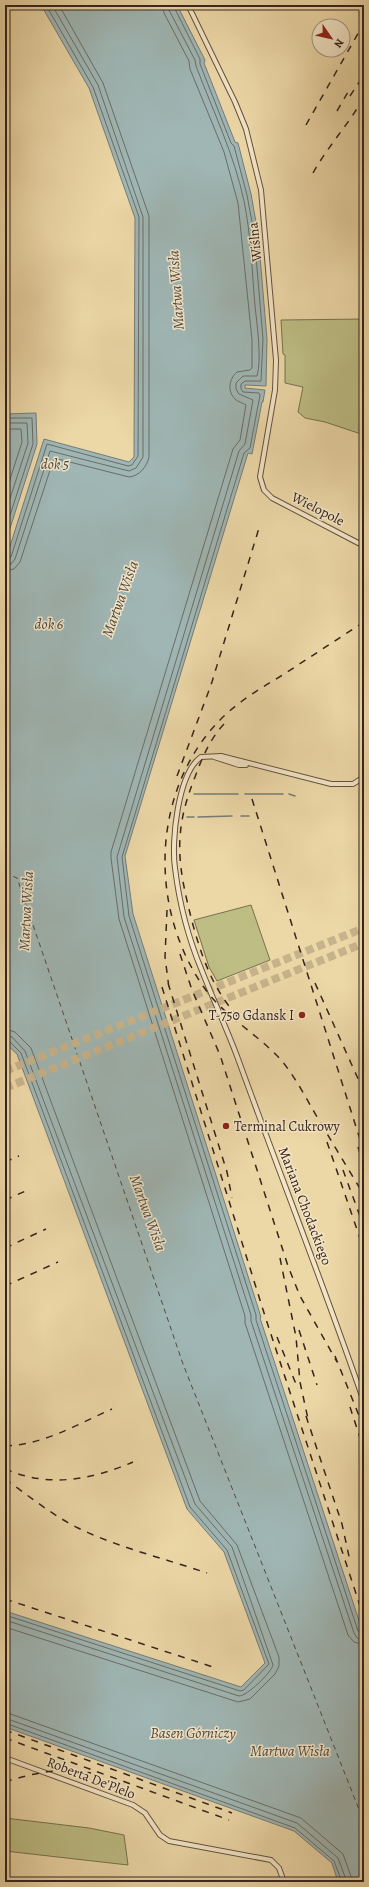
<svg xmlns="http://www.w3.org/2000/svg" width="369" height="1887" font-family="Alegreya,serif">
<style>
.green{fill:#bdbd84;stroke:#797050}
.water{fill:#9fb6b4;stroke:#757c78}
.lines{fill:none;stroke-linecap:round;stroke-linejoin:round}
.shore{stroke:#6a6d68;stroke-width:1}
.stream{stroke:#757c78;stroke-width:1.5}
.ferry{stroke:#504843;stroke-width:1;stroke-dasharray:5 4;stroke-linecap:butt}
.highway-tunnel{stroke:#c7b38b;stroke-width:8;stroke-dasharray:8 4;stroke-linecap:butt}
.street-casing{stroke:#635140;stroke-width:6}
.street{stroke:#f3e5c6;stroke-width:4}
.rail{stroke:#35241d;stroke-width:1.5;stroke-dasharray:7 7;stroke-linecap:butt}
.poi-dot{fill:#8f2418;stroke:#f3e5c6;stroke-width:1.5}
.labels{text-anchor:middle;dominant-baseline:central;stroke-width:3;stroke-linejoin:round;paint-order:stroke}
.street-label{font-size:14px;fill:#35241d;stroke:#f3e5c6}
.poi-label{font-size:14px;fill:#35241d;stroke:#f3e5c6;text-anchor:end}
.water-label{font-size:15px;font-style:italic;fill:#504843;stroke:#f3e5c6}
</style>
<rect width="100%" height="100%" fill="#ecd7a7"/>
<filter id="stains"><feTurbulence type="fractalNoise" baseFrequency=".005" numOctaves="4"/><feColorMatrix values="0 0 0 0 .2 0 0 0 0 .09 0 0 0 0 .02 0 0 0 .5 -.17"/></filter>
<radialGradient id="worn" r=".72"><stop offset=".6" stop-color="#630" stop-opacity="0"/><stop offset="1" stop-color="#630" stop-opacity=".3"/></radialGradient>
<path class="green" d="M364,319V435L325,422L305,418L298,412L303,387L285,383V355L283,354L281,320Z
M251,905L270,960L217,981L209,967L194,920Z
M5,1818L89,1828L124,1835L128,1865L5,1851Z"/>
<path class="water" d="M41,5H177L205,60L204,63L235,142L238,143L251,194L258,233L267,339L266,386L245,385V388L265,390L263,402H262L252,454L248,453L125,856L133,914L261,1317L260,1318L364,1636V1882H338L332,1863L294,1831L5,1727V1611L241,1687L265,1663L224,1552L187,1509L17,1054L5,1043V562L44,439L129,462L134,457L135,218L89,88Z
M36,413L37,444L5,544V414Z"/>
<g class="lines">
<path class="shore" d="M162,5L164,13L189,61L190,69L224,152L238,203L252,340V368L250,370L237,372C229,379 227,391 235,399C238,402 243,403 246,405L240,440L233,449L111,852V858L119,919L245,1316V1323L348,1635L354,1642L364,1645
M168,5L169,10L195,60L196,66C213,111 234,154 244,201C251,235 252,271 255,306C257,325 262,359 257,376H243L236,383V389L239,394L253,400L245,444L239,451L117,857L124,917L251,1315V1321L354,1633L357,1638L364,1639
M173,5L200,59V64L231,143L234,146L247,195L254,233L263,339L261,381H245L241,384V389L243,392L259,393L260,395L250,448L244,453L122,857L129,916L256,1315V1320L358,1631L364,1634
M5,418H32L33,444L5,531
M5,423H27L28,443L5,514
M5,429H21L22,442L5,495
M5,560L11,557L47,444L128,466L132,465L138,456L139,217L93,87L46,5
M5,565L11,564L15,559L50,451L129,471L136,468L143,457V217L98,85L52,5
M5,571L14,569L20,562L54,458L129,477C139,476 147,467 149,457V216L103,83L59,5
M5,1029L15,1032L31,1048L200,1501L237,1545L279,1657V1666L275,1674L250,1699L238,1702L5,1627
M5,1035L12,1037L25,1051L195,1504L232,1547L273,1665C271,1673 247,1696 239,1696L5,1620
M5,1040L9,1041L21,1053L190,1507L227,1550L269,1664L244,1690L240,1691L5,1615
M5,1712L301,1818L343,1854L353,1882
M5,1718L297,1823L338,1858L347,1882
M5,1723L295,1828L334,1861L342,1882"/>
<path class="stream" d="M194,794H238
M245,794H283
M289,794L295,796
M241,816H249
M187,817H194
M198,817L232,816"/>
<path class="ferry" d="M5,873L17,878L183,1364L364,1822"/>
<path class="highway-tunnel" d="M5,1071L364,928
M5,1088L364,943"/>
<g class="street-casing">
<path id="street" d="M188,5L235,102L246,129L261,190L276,360L275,390L260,477L264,490L272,498L364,546
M214,757L239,765H246
M364,777L353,784H331L221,756L201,757C178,773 171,841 175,868C179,901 189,940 202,971C213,999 226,1027 237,1056C279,1172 324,1286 364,1402
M5,1758L133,1805L145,1813L160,1835L169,1841L271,1860L279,1868L284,1882"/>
</g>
<use href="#street" class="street"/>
<path class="rail" d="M360,71L364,63
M350,96L364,75
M337,111L348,92
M306,125L364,23
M313,173C328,146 349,124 364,97
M364,622C336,640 309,658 281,676C261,688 241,700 224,716C152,785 147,905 203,986C224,1017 257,1033 282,1061C294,1076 304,1094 313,1110C330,1139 347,1167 364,1195
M224,724C210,739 202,758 195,777C172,834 178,867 193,925C203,961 215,994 242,1021
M177,776L211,685L259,528
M252,799L364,1152
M167,910L165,957L169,988
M180,954L192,990L220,1055L288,1266L300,1296L337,1362
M168,983L227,1172L232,1198
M315,983L364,1092
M162,987L265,1316L364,1618
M327,1142L364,1250
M358,1147L364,1166
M5,1162L19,1156
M343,1170L364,1227
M5,1200L28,1190
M5,1248L46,1229
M280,1258L296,1337L300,1382L308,1419
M5,1286L58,1262
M299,1330L317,1385
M277,1337L298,1389
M335,1356L364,1428
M350,1407L364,1450
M306,1416L342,1524L350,1561
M5,1446C43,1445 78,1424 112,1409
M5,1469C49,1488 91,1480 133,1462
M5,1479C29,1496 52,1515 78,1528C117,1547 166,1559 207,1573
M5,1599L213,1667
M5,1730L232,1813
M5,1738L229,1820
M5,1782C33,1773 61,1767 91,1773"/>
</g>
<g class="poi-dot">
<circle cx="302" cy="1015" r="4"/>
<circle cx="226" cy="1126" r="4"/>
</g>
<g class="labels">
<g class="street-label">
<text transform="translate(255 242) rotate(-96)">Wiślna</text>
<text transform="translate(318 509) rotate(27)">Wielopole</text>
<text transform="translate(305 1206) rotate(69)">Mariana Chodackiego</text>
<text transform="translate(91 1778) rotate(21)">Roberta De'Plelo</text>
</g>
<g class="poi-label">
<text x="294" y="1015">T-750 Gdansk I</text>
<text x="234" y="1126" text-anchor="start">Terminal Cukrowy</text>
</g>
<g class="water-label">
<text transform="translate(176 290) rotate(-94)">Martwa Wisła</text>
<text x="55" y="464">dok 5</text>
<text transform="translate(120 599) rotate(-70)">Martwa Wisła</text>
<text x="49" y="624">dok 6</text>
<text transform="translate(26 911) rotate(-87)">Martwa Wisła</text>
<text transform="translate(148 1213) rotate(70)">Martwa Wisła</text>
<text x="193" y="1733">Basen Górniczy</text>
<text x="290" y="1751">Martwa Wisła</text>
</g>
</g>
<rect width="369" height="1887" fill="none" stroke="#ecd7a7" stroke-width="20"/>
<rect x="6" y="6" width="357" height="1875" fill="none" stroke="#35241d" stroke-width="2"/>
<rect x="10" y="10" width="349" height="1867" fill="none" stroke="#35241d"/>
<g transform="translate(331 38) rotate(124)"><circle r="19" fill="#f3e5c6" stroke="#a79882"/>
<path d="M0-3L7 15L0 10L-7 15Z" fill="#8f2418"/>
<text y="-6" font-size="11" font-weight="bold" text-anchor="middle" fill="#35241d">N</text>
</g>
<rect width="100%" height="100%" filter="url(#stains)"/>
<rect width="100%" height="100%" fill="url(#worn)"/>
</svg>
